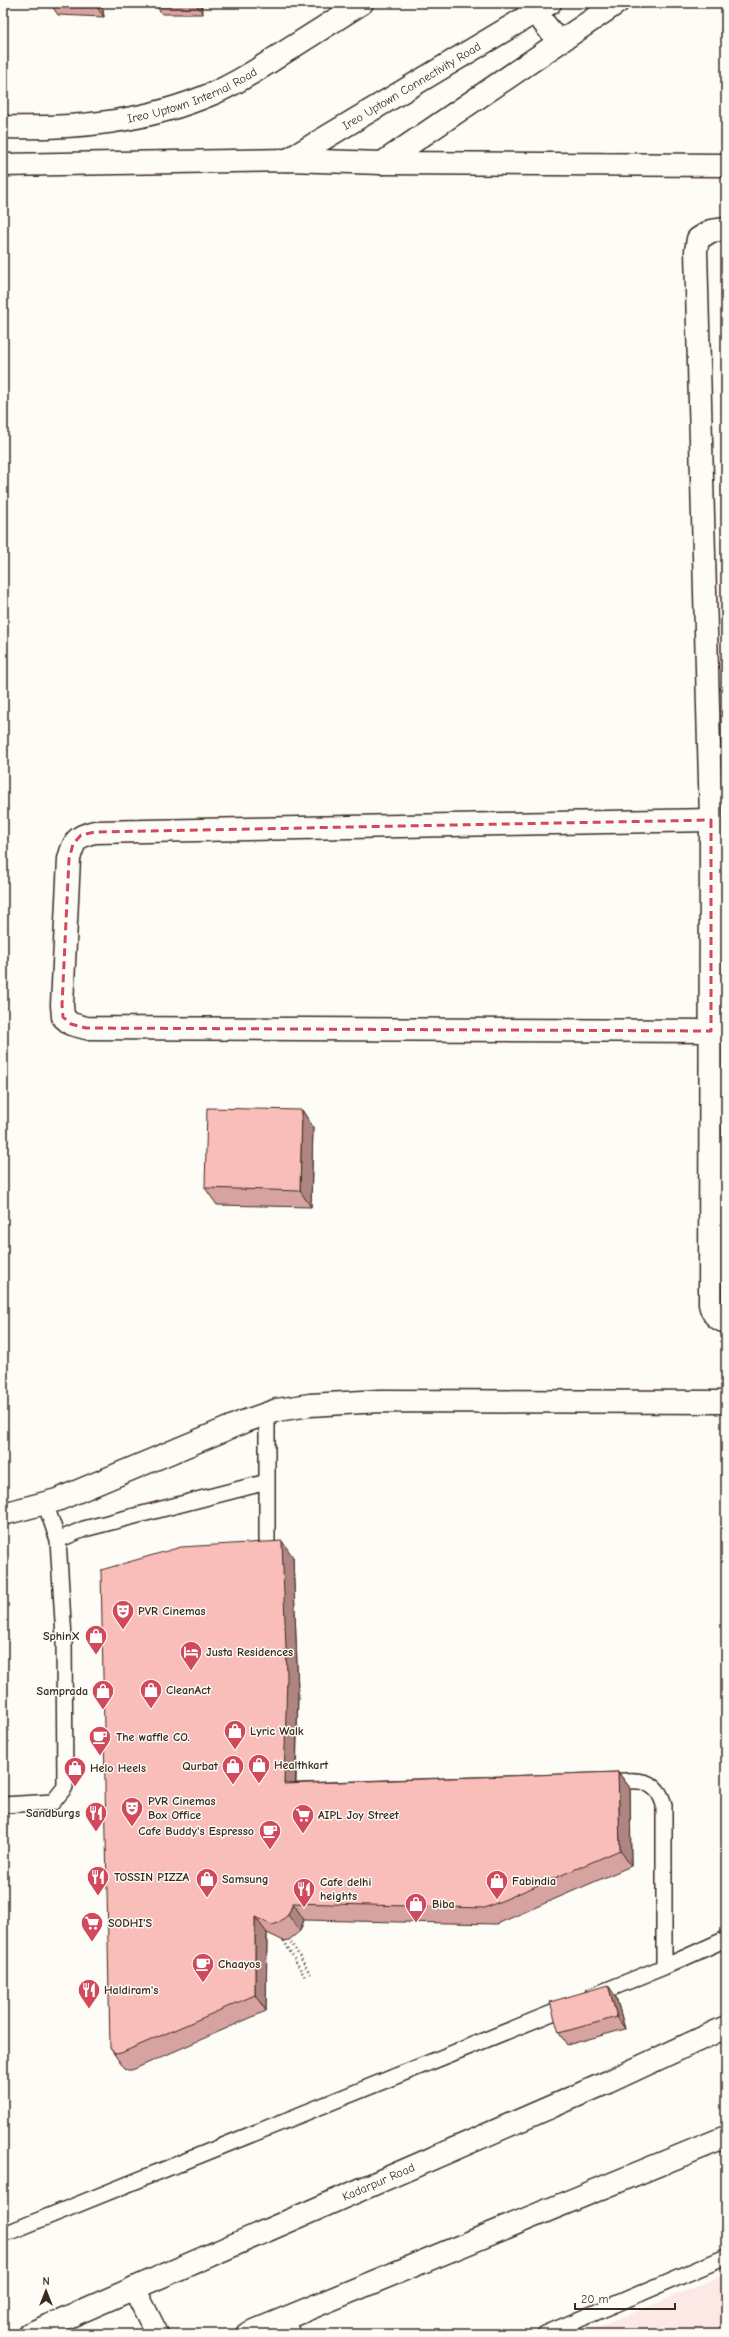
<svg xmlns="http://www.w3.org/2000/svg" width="729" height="2337" font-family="'Comic Neue',sans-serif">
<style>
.built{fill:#fce9e5}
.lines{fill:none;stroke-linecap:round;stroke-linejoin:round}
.lane-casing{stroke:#3b2a1e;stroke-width:18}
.street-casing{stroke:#3b2a1e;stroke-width:25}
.secondary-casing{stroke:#3b2a1e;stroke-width:25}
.path{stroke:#3b2a1e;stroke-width:2.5;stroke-dasharray:1 3;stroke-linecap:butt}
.lane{stroke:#fdfcf7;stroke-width:15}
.street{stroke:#fdfcf7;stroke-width:22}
.secondary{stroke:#fdfcf7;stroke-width:22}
.wall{fill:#d7a3a0;stroke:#3b2a1e}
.shaded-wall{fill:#af8582;stroke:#3b2a1e}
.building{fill:#fabeba;stroke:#3b2a1e}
.marked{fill:none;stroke:#d1495b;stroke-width:3;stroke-dasharray:8 5;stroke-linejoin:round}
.labels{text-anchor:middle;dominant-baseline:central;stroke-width:3;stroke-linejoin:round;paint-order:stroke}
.street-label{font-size:12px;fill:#3b2a1e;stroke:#fdfcf7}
.poi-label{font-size:12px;font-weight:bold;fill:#3b2a1e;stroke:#fdfcf7;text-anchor:start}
</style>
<rect width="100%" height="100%" fill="#fdfcf7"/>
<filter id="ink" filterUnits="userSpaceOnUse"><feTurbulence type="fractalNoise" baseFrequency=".025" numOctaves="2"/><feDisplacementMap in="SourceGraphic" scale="8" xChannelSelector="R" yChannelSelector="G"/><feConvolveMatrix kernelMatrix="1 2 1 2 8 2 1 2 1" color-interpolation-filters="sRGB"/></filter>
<g filter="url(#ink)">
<path class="built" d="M726,2274V2334H583Z"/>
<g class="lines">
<g class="lane-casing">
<path id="lane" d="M45,1503L58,1540
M267,1562V1413
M3,1805L53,1802L65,1787L64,1638L58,1540L84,1529L267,1482
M664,1967L726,1939
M592,1996L664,1967V1805C656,1774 631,1781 605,1782
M3,2233L12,2231L572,2005
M286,2318L292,2334
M545,2334L726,2257"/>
</g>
<g class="street-casing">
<g id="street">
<path d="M528,3L559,42"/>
<path id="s1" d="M3,127C76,129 147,122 214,93C237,83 259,69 280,55C307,38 335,20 362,3"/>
<path id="s2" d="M288,160L550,3"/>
<path d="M382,163L617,3"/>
<path d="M3,165L288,160L382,163L726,165"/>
<path d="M726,229L711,231L698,239L696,251L711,820L710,1304C712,1314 716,1319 726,1322"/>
<path d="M711,1031L86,1028L71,1024L63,1017L62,1005L69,859C74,840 77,836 95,832L711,820"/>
<path d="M134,2288L157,2334"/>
</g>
</g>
<g class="secondary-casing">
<g id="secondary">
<path d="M3,1514L57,1500L243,1422L277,1410L310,1405L380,1401L726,1402"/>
<path id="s3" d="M29,2334L608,2082L726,2027"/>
<path d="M247,2334L726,2137"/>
</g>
</g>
<path class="path" d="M289,1939L311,1975
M284,1941L306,1979"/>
<use href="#lane" class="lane"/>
<use href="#street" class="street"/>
<use href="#secondary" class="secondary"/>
</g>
<path class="wall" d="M50,3H102L104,17L58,15Z
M154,3H201L203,14H162Z
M302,1110L313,1127L311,1207L217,1205L205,1188Z
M293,1557L298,1692L296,1783L618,1772L630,1788L631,1866L497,1924L304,1920L300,1931L289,1940L284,1941L267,1933L266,2011L132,2070H127L121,2064L110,2048Z
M616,1997L625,2029L567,2045L559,2033Z"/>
<path class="shaded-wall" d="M94,3H102L104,17Z
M195,3H201L203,14Z
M302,1110L313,1127L311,1207L300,1191Z
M282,1541L293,1557L298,1692L295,1800L284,1784Z
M618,1772L630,1788L631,1866L620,1850Z
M293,1903L304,1920L300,1931L288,1915Z
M255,1917L267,1933L266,2011L255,1995Z
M608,1985L616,1997L625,2029L617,2017Z"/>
<path class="building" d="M207,1108L302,1110L300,1191L205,1188Z
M282,1541L287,1676L284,1784L618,1772L620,1850L485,1908L293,1903L288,1915L278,1923L272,1925L255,1917V1995L121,2053L115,2054L110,2048L101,1570L181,1547Z
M608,1985L617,2017L559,2033L550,2002Z"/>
</g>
<path class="marked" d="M711,820V1031L86,1028L71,1024L63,1017L62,1005L69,859L73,844L81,835L95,832Z"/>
<defs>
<g id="theatre-pin" transform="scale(1.15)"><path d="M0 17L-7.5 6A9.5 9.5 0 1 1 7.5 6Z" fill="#d1495b" stroke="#fdfcf7"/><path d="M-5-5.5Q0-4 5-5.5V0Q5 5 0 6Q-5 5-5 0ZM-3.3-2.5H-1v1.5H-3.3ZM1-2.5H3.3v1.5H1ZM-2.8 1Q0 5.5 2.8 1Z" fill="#fff"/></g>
<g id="shop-pin" transform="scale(1.15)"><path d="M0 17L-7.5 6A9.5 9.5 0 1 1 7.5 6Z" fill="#d1495b" stroke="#fdfcf7"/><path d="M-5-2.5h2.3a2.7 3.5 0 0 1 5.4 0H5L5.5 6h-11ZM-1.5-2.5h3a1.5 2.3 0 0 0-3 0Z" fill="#fff"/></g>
<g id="hotel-pin" transform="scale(1.15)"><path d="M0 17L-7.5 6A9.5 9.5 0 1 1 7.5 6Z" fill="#d1495b" stroke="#fdfcf7"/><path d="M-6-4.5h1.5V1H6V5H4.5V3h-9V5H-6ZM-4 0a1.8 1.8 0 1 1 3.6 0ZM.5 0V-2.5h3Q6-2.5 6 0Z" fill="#fff"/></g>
<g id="cafe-pin" transform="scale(1.15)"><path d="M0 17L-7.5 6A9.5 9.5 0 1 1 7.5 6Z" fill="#d1495b" stroke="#fdfcf7"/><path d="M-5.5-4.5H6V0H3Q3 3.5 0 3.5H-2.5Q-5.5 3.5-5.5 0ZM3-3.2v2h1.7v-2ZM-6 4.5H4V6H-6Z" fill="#fff"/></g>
<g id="restaurant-pin" transform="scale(1.15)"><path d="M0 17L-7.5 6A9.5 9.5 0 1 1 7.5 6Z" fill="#d1495b" stroke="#fdfcf7"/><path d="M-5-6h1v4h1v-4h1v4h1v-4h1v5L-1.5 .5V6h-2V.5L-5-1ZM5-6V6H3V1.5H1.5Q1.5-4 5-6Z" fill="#fff"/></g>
<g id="supermarket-pin" transform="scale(1.15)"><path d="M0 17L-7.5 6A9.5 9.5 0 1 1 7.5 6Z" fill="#d1495b" stroke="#fdfcf7"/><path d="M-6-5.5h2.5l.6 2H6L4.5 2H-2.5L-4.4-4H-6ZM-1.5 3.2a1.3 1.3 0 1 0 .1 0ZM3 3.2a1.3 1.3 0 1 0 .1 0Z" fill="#fff"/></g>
</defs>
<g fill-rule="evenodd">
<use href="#theatre-pin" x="123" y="1611"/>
<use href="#shop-pin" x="96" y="1636"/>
<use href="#hotel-pin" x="191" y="1652"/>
<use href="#shop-pin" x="151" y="1690"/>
<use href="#shop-pin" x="103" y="1691"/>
<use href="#shop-pin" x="235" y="1731"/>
<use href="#cafe-pin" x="100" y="1737"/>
<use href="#shop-pin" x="259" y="1765"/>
<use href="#shop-pin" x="233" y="1766"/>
<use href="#shop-pin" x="75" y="1768"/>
<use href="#theatre-pin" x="132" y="1808"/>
<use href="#restaurant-pin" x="96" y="1813"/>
<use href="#supermarket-pin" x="303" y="1815"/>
<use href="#cafe-pin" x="270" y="1831"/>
<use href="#restaurant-pin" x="98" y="1877"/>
<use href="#shop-pin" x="207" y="1879"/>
<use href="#shop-pin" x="497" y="1881"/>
<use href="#restaurant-pin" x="304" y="1889"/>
<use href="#shop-pin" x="416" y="1904"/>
<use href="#supermarket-pin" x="92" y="1923"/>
<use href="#cafe-pin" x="203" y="1964"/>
<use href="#restaurant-pin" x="89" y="1990"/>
</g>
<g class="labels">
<g class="street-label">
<text stroke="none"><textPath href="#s2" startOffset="144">Ireo Uptown Connectivity Road</textPath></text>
<text stroke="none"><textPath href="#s1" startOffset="194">Ireo Uptown Internal Road</textPath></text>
<text stroke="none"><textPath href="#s3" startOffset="381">Kadarpur Road</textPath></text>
</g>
<g class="poi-label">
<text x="138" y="1611">PVR Cinemas</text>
<text x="80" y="1636" text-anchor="end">SphinX</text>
<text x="206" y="1652">Justa Residences</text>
<text x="166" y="1690">CleanAct</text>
<text x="88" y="1691" text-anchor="end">Samprada</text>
<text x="250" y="1731">Lyric Walk</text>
<text x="116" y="1737">The waffle CO.</text>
<text x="274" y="1765">Healthkart</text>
<text x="218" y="1766" text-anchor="end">Qurbat</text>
<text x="90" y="1768">Helo Heels</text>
<text x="148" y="1801">PVR Cinemas<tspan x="148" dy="14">Box Office</tspan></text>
<text x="80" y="1813" text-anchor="end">Sandburgs</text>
<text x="318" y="1815">AIPL Joy Street</text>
<text x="254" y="1831" text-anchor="end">Cafe Buddy's Espresso</text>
<text x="114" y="1877">TOSSIN PIZZA</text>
<text x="222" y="1879">Samsung</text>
<text x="512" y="1881">Fabindia</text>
<text x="320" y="1882">Cafe delhi<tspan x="320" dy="14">heights</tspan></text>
<text x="432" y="1904">Biba</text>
<text x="108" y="1923">SODHI'S</text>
<text x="218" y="1964">Chaayos</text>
<text x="104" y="1990">Haldiram's</text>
</g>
</g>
<rect width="729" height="2337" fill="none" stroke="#fdfcf7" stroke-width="16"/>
<rect x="8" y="8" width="713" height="2321" fill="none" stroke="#3b2a1e" stroke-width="1.5" filter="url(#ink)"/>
<g transform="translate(46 2291)" stroke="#fdfcf7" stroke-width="3" paint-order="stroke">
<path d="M0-3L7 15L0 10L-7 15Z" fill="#3b2a1e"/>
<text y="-6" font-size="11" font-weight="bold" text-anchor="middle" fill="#3b2a1e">N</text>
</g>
<path d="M575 2303v6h100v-6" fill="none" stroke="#3b2a1e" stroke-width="2"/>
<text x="581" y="2303" font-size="12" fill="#3b2a1e" stroke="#fdfcf7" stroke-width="3" paint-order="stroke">20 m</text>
</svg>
